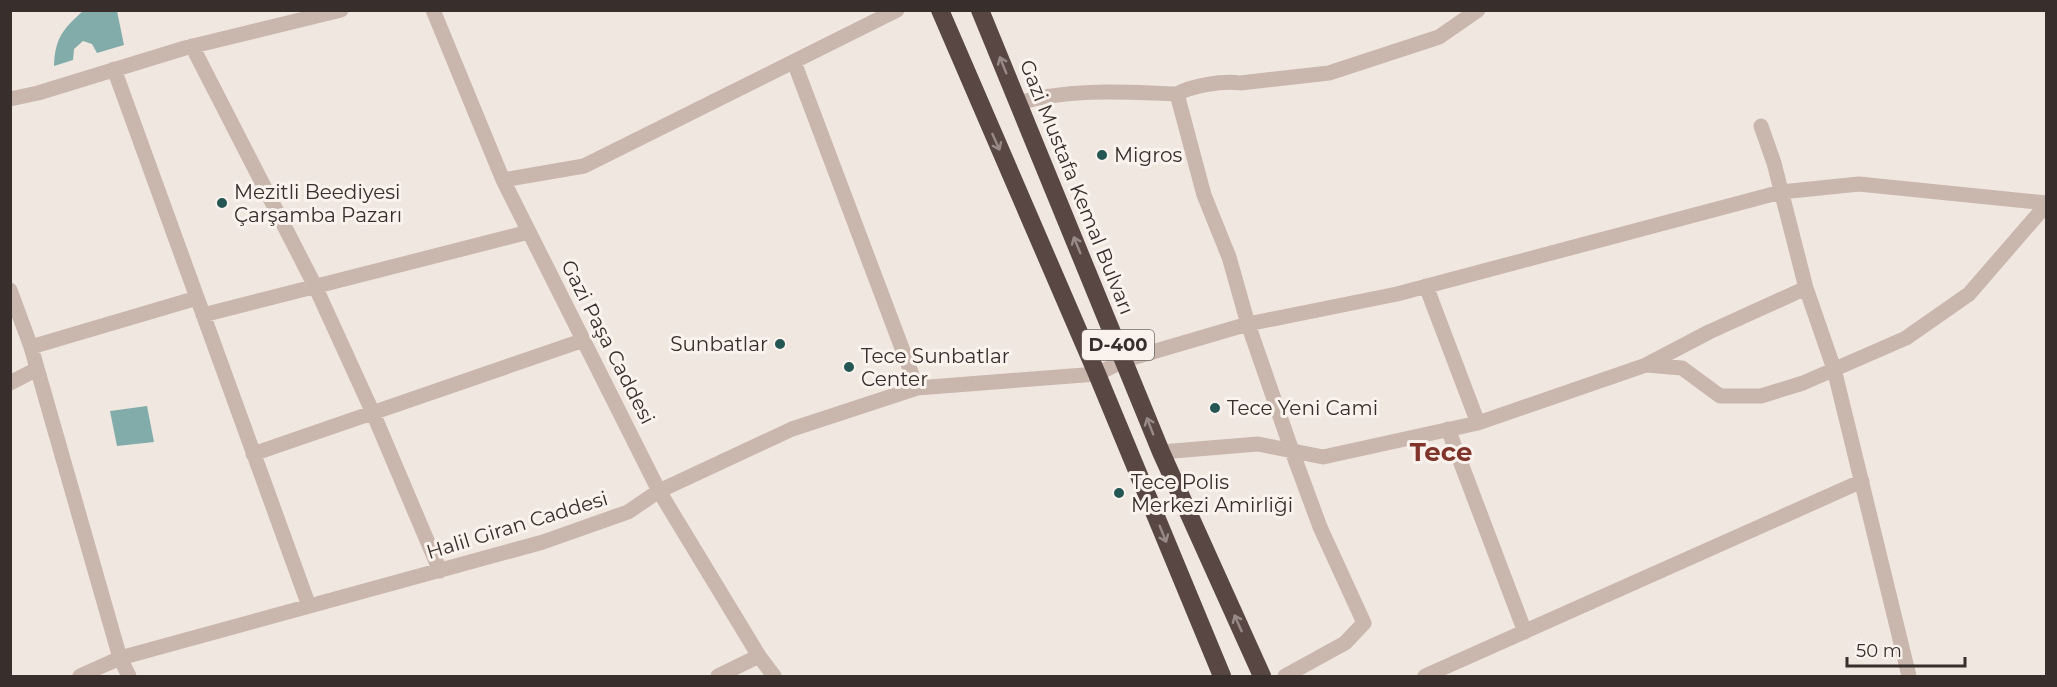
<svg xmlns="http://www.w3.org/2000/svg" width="2057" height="687" font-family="Montserrat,sans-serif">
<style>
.water{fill:#82aca9}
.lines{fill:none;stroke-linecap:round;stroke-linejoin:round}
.minor{stroke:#c9b6ad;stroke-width:15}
.highway{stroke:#584743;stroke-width:18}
.oneway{stroke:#988b87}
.poi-dot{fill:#245653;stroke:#f9f2ed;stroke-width:2}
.labels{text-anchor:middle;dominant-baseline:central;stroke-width:6;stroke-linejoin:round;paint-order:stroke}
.shield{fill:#f9f2ed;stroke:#726965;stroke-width:1.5}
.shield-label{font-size:18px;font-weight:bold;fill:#382e2b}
.poi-label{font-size:20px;fill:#382e2b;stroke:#f9f2ed;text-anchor:start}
.street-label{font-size:20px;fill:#382e2b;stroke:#f9f2ed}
.district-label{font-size:26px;font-weight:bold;fill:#80352b;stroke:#f9f2ed}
</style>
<rect width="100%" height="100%" fill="#f1e7e1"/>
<path class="water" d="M83,11H117L124,45L97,53L92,44L83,41L74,49L73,60L54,66C55,38 63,29 83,11Z
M147,406L154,442L117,446L110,411Z"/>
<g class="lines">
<path class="minor" d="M433,10L503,180L659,491L759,656L774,676
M192,46L315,286L373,413L440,571
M794,62L917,388
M114,69L309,606
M1177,94L1204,195L1229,257L1248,324L1292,451L1320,527L1364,623L1345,643L1285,676
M10,99L38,93L185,48L341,10
M1018,103C1071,88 1123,92 1177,94C1191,86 1224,80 1240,83L1329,73L1439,37L1478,10
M1761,126L1774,163L1806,288L1834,369L1909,676
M503,180L584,166L897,10
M1426,286L1478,423
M10,290L31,347L120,658L129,676
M203,315L529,232
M31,347L197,298
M1646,365L1709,332L1806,288
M10,383L37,369
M1448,429L1525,632
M1161,452L1258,444L1323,457L1478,423L1646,365L1682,368L1720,396H1761L1803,383L1906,338L1969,294L2046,205
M253,454L584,340
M80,676L120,658L543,542L628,512L659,491L792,429L917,388L1097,374L1125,360L1248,324L1397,294L1781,192L1859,184L2046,203
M718,676L759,656
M1425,676L1862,481"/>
<path class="highway" d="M940,10L1097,374L1222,676
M980,10L1161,452L1262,676"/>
</g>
<defs><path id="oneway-shaft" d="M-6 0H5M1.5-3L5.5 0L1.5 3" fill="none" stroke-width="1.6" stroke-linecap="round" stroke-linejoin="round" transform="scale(1.5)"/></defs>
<g class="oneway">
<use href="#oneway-shaft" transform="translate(1003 65) rotate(-112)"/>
<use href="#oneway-shaft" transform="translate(996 142) rotate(66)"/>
<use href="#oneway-shaft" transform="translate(1077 245) rotate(-112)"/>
<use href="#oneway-shaft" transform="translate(1150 426) rotate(-111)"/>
<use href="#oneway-shaft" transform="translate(1163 534) rotate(68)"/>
<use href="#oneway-shaft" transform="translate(1238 623) rotate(-114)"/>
</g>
<g class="poi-dot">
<circle cx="1102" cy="155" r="6"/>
<circle cx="222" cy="203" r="6"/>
<circle cx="780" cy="344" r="6"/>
<circle cx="849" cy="367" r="6"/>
<circle cx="1215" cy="408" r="6"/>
<circle cx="1119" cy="493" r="6"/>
</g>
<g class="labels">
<rect class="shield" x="1082" y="330" width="72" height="30" rx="4.5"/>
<g class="shield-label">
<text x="1118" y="345">D-400</text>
</g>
<g class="poi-label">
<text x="1114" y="155">Migros</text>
<text x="234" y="192">Mezitli Beediyesi<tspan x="234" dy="23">Çarşamba Pazarı</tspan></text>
<text x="768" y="344" text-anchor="end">Sunbatlar</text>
<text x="861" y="356">Tece Sunbatlar<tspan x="861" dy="23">Center</tspan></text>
<text x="1227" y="408">Tece Yeni Cami</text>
<text x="1131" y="482">Tece Polis<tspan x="1131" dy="23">Merkezi Amirliği</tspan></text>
</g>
<g class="street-label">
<text transform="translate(1077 187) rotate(68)">Gazi Mustafa Kemal Bulvarı</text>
<text transform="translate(608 342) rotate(63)">Gazi Paşa Caddesi</text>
<text transform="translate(517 525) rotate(-17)">Halil Giran Caddesi</text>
</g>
<g class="district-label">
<text x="1441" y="452">Tece</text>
</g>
</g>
<rect width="2057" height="687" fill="none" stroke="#382e2b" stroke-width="24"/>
<path d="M1847 657v9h118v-9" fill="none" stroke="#382e2b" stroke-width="3"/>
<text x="1856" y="657" font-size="18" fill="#382e2b" stroke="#f9f2ed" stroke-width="4.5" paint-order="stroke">50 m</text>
</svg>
